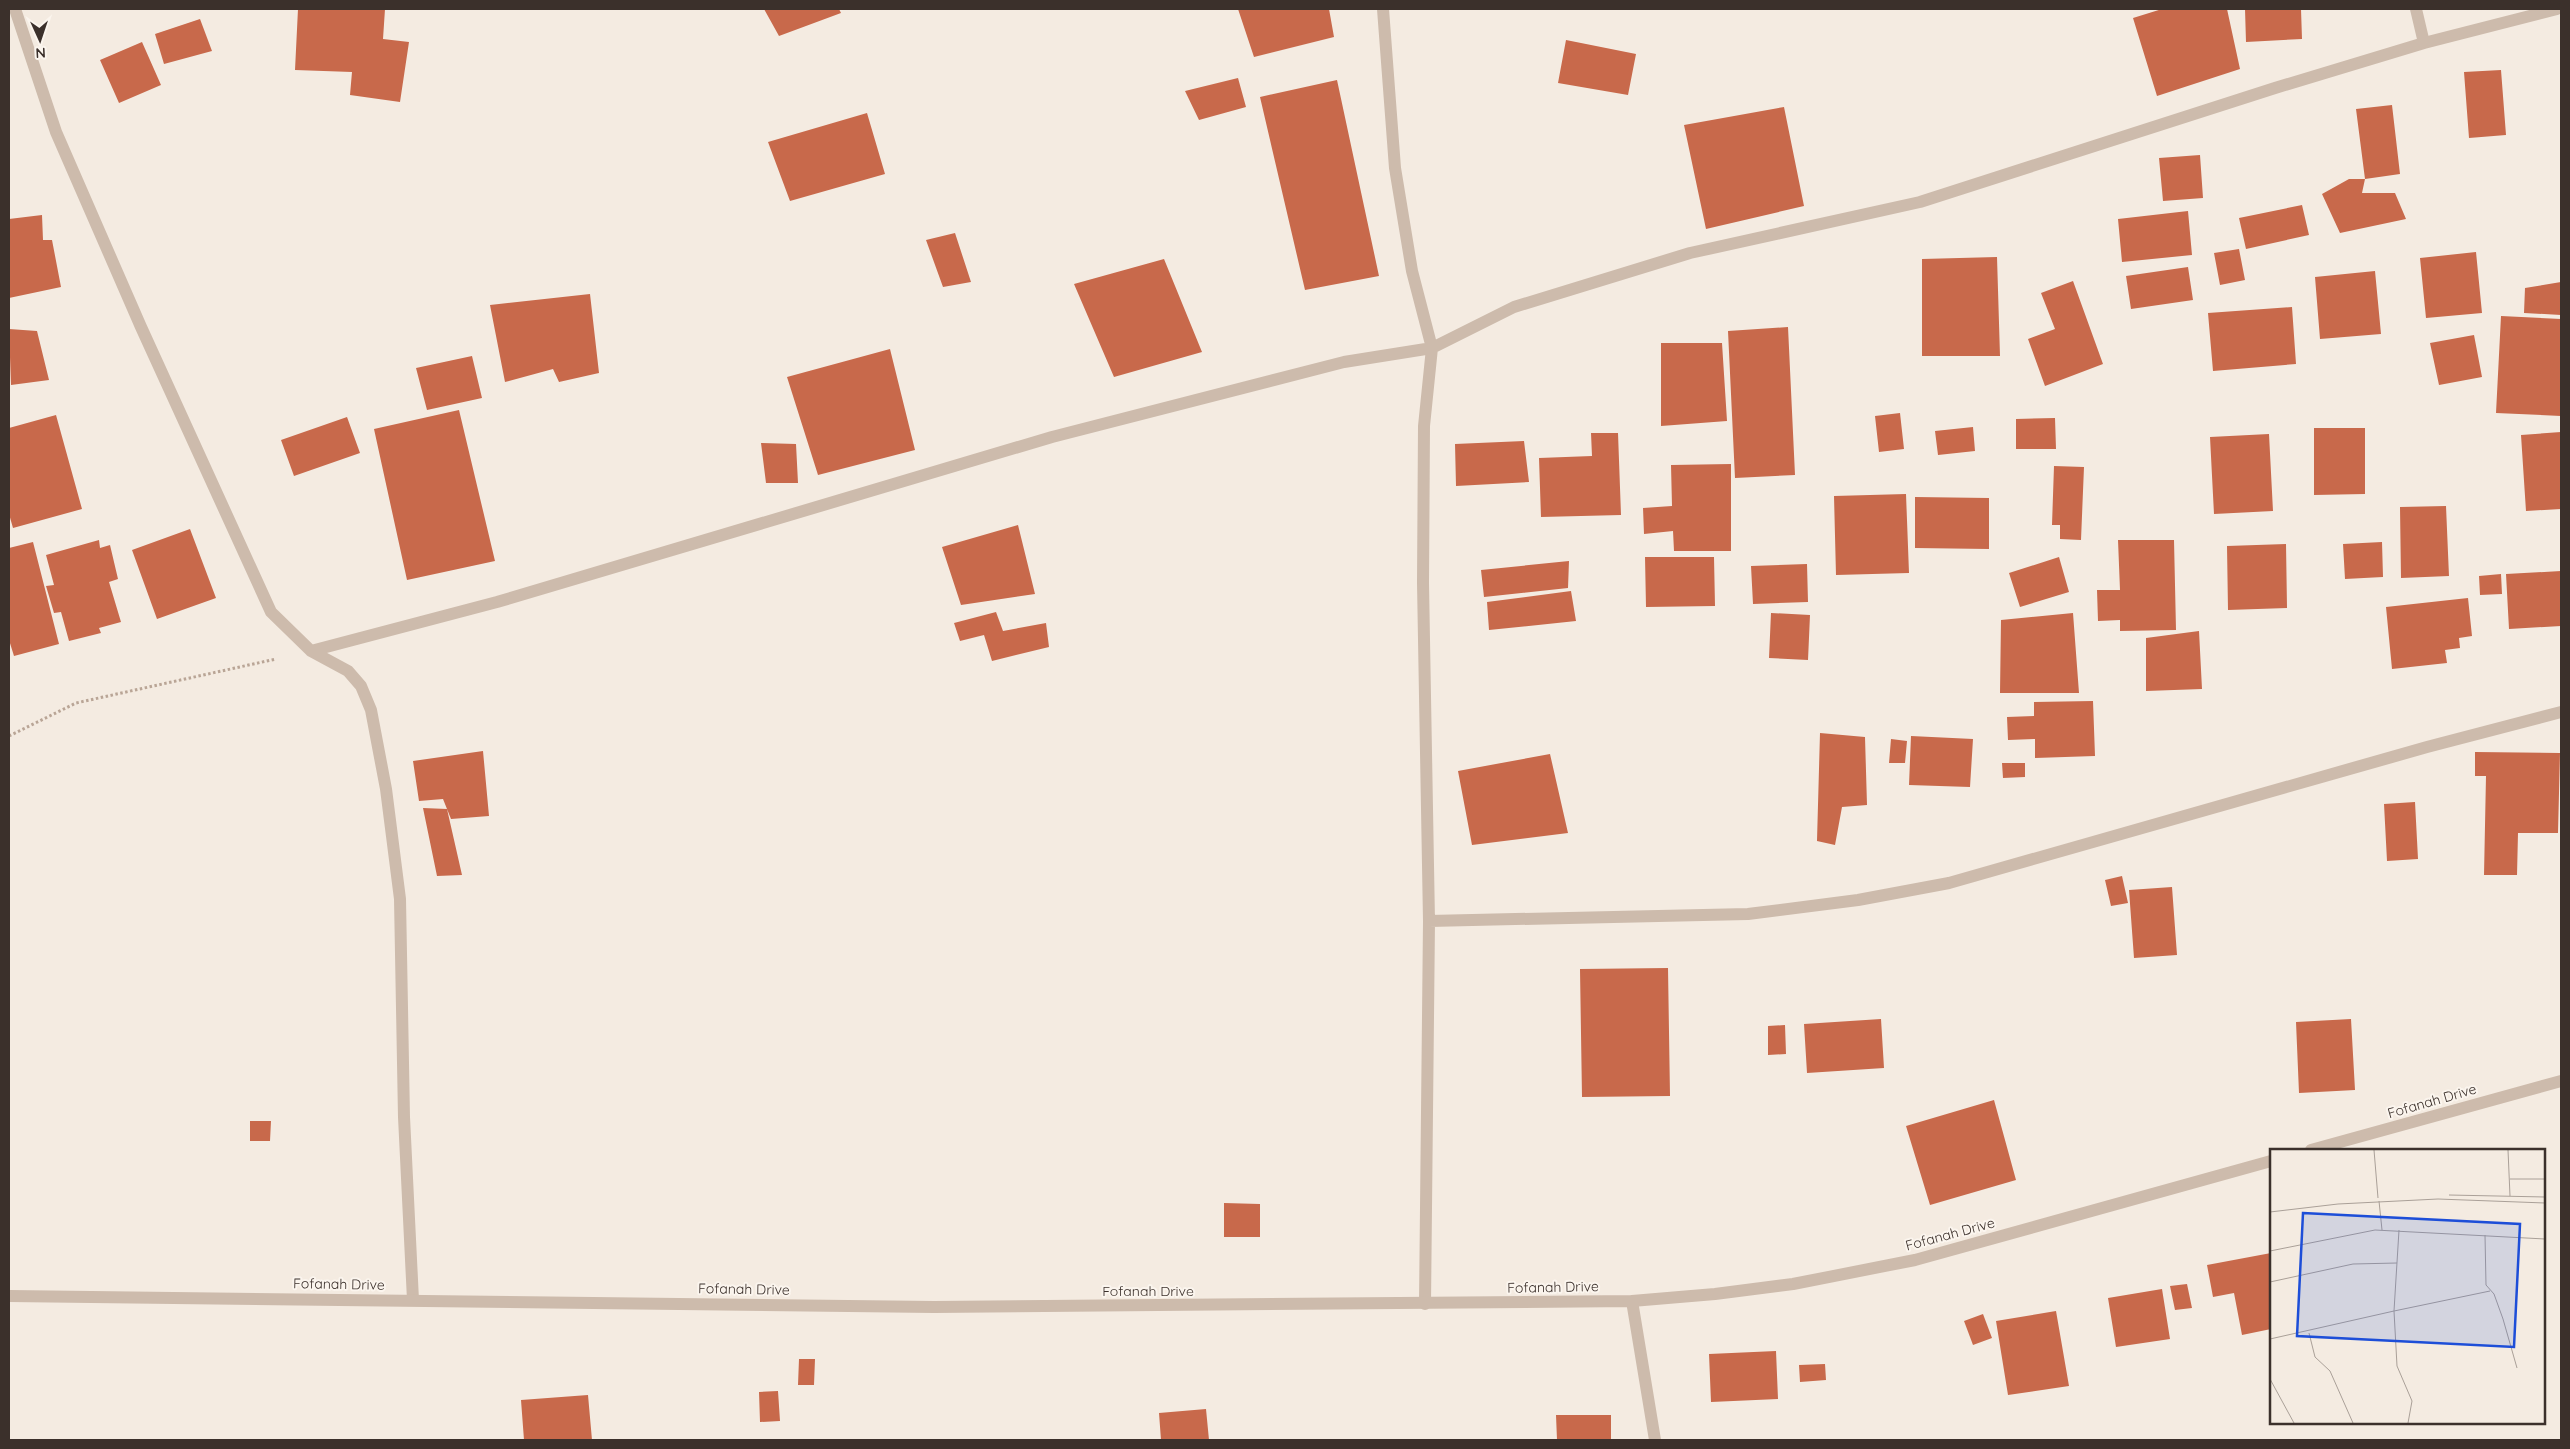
<svg xmlns="http://www.w3.org/2000/svg" width="2570" height="1449" font-family="Quicksand,sans-serif">
<style>
.building{fill:#c8694b}
.lines{fill:none;stroke-linecap:round;stroke-linejoin:round}
.path{stroke:#b9a596;stroke-width:3;stroke-dasharray:2.5 2.5;stroke-linecap:butt}
.minor{stroke:#cdbbac;stroke-width:12}
.tertiary{stroke:#cdbbac;stroke-width:12}
.labels{text-anchor:middle;dominant-baseline:central;stroke-width:4;stroke-linejoin:round;paint-order:stroke}
.street-label{font-size:14px;fill:#3b302b;stroke:#fbf5ee}
.inset-road{fill:none;stroke:#aaa098;stroke-width:1}
.view{fill:#1d4ed8;fill-opacity:0.15;stroke:#1d4ed8;stroke-width:2.5}
.inset-edge{fill:none;stroke:#3b302b;stroke-width:2.5}
</style>
<rect width="100%" height="100%" fill="#f4ebe1"/>
<path class="building" d="M298,9H385L383,39L409,42L400,102L350,95L352,72L295,70Z
M764,9H839L841,13L779,36Z
M1238,9H1329L1334,37L1254,57Z
M2162,9H2227L2240,69L2157,96L2133,18Z
M2245,9H2301L2302,39L2246,42Z
M200,19L212,51L164,64L155,34Z
M1566,40L1636,54L1628,95L1558,83Z
M142,42L161,85L119,103L100,60Z
M2501,70L2506,135L2469,138L2464,72Z
M1238,78L1246,107L1199,120L1185,91Z
M1337,80L1379,276L1305,290L1260,97Z
M2392,105L2400,174L2365,179L2356,109Z
M1784,107L1804,206L1706,229L1684,125Z
M867,113L885,174L790,201L768,142Z
M2200,155L2203,198L2163,201L2159,158Z
M2349,179H2365L2362,193H2395L2406,219L2340,233L2322,194Z
M2302,205L2309,235L2246,249L2239,218Z
M2188,211L2192,255L2122,262L2118,219Z
M42,215L43,240H52L61,287L9,298V219Z
M955,233L971,282L943,287L926,240Z
M2239,249L2245,280L2220,285L2214,253Z
M2476,252L2482,313L2426,318L2420,258Z
M1997,257L2000,356H1922V259Z
M1164,259L1202,352L1114,377L1074,284Z
M2188,267L2193,300L2131,309L2126,276Z
M2375,271L2381,334L2320,339L2315,277Z
M2073,281L2103,364L2045,386L2028,339L2055,329L2041,293Z
M2561,282V315L2524,313L2525,288Z
M590,294L599,373L559,382L553,369L505,382L490,305Z
M2292,307L2296,364L2213,371L2208,313Z
M2501,316L2561,319V416L2496,413Z
M1788,327L1795,475L1735,478L1728,331Z
M9,329L37,331L49,380L11,385Z
M2474,335L2482,377L2439,385L2430,343Z
M1661,343H1722L1727,421L1661,426Z
M890,349L915,450L818,475L787,377Z
M472,356L482,398L427,410L416,368Z
M459,410L495,561L407,580L374,429Z
M1900,413L1904,449L1879,452L1875,416Z
M56,415L82,509L13,528L9,514V428Z
M347,417L360,453L294,476L281,440Z
M2055,418L2056,449H2016V419Z
M1973,427L1975,451L1938,455L1935,431Z
M2314,428H2365V494L2314,495Z
M2561,432V509L2526,511L2521,435Z
M1591,433H1618L1621,515L1541,517L1539,458L1592,456Z
M2269,434L2273,511L2214,514L2210,437Z
M1524,441L1529,482L1456,486L1455,444Z
M761,443L796,444L798,483H766Z
M1731,464V551H1674L1673,531L1644,534L1643,508L1672,506L1671,465Z
M2054,466L2084,467L2081,540L2060,539V525H2052Z
M1906,494L1909,573L1836,575L1834,496Z
M1915,497L1989,498V549L1915,548Z
M2446,506L2449,576L2401,578L2400,507Z
M1018,525L1035,594L961,605L942,547Z
M190,529L216,598L157,619L132,550Z
M99,540L100,548L110,545L118,579L109,582L121,622L99,628L101,633L69,641L61,612L54,613L46,586L54,585L46,555Z
M2118,540H2174L2176,630L2120,631V620L2098,621L2097,590H2120Z
M33,542L59,644L14,656L9,640V548Z
M2382,542L2383,577L2345,579L2343,544Z
M2286,544L2287,608L2228,610L2227,546Z
M1645,557H1714L1715,606L1646,607Z
M2059,557L2069,592L2020,607L2009,573Z
M1569,561L1568,588L1484,597L1481,570Z
M1807,564L1808,602L1753,604L1751,566Z
M2561,571V626L2509,629L2506,574Z
M2501,574L2502,594L2480,595L2479,576Z
M1571,591L1576,621L1489,630L1487,602Z
M2468,598L2472,636L2459,638L2460,648L2445,650L2447,663L2392,669L2386,607Z
M996,612L1003,631L1046,623L1049,647L992,661L984,635L960,641L954,623Z
M1771,613L1810,615L1808,660L1769,658Z
M2073,613L2079,693H2000L2001,620Z
M2199,631L2202,689L2146,691V638Z
M2093,701L2095,756L2035,758V739L2008,740L2007,717L2034,716V702Z
M1820,733L1865,737L1867,805L1842,807L1835,845L1817,841Z
M1911,736L1973,739L1970,787L1909,785Z
M1891,739L1907,741L1905,763H1889Z
M483,751L489,816L451,819L447,809L462,875L437,876L423,808L447,809L443,799L419,801L413,761Z
M2475,752L2560,753L2558,833H2518L2517,875H2484L2486,776H2475Z
M1550,754L1568,833L1472,845L1458,771Z
M2002,763H2025V777L2003,778Z
M2415,802L2418,859L2387,861L2384,804Z
M2122,876L2128,903L2111,906L2105,880Z
M2172,887L2177,955L2134,958L2129,890Z
M1668,968L1670,1096L1582,1097L1580,969Z
M1881,1019L1884,1068L1807,1073L1804,1024Z
M2351,1019L2355,1090L2299,1093L2296,1022Z
M1785,1025L1786,1054L1768,1055V1026Z
M1994,1100L2016,1180L1930,1205L1906,1126Z
M250,1121H271L270,1141H250Z
M1224,1203L1260,1204V1237H1224Z
M2271,1253V1329L2242,1335L2234,1293L2213,1297L2207,1265Z
M2187,1284L2192,1308L2175,1310L2170,1286Z
M2162,1289L2170,1339L2116,1347L2108,1298Z
M2056,1311L2069,1386L2008,1395L1996,1321Z
M1983,1314L1992,1338L1973,1345L1964,1321Z
M1776,1351L1778,1399L1711,1402L1709,1354Z
M799,1359H815L814,1385H798Z
M1825,1364L1826,1380L1800,1382L1799,1365Z
M778,1391L780,1421L760,1422L759,1392Z
M588,1395L592,1440H524L521,1400Z
M1206,1409L1209,1440H1161L1159,1413Z
M1556,1415H1611V1440H1557Z"/>
<g class="lines">
<path class="path" d="M9,736L76,703L276,659"/>
<path class="minor" d="M15,9L56,132L141,327L271,612L311,651L348,671L361,686L371,710L386,789L400,899L404,1117L413,1300
M2416,9L2424,43
M311,651L497,602L1052,437L1344,362L1432,348L1412,271L1395,168L1383,9
M1429,921L1748,914L1858,900L1949,883L2427,747L2561,712
M1425,1304L1429,921L1423,583L1424,426L1432,348L1514,307L1690,253L1920,202L2275,88L2424,43L2557,9"/>
<path class="tertiary" d="M2311,1150L2561,1081
M9,1296L934,1307L1632,1301L1715,1294L1793,1284L1915,1260L2271,1161
M1632,1301L1655,1440"/>
</g>
<g class="labels">
<g class="street-label">
<text transform="translate(2432 1101) rotate(-16)">Fofanah Drive</text>
<text transform="translate(1950 1234) rotate(-15)">Fofanah Drive</text>
<text transform="translate(339 1284) rotate(1)">Fofanah Drive</text>
<text transform="translate(1553 1287) rotate(-1)">Fofanah Drive</text>
<text transform="translate(744 1289) rotate(1)">Fofanah Drive</text>
<text x="1148" y="1291">Fofanah Drive</text>
</g>
</g>
<g transform="translate(2270 1149)">
<rect width="275" height="275" fill="#f4ebe1"/>
<path class="inset-road" d="M104,1L108,49M238,1L240,47M240,30H275M179,46L275,48M109,52L112,81M0,63L68,55L168,50L275,54M215,86L216,136L224,145L233,170L247,219M0,102L105,81L275,90M0,133L83,115L127,114M39,184L45,208L60,222L83,274M0,190L124,162L129,81M0,230L24,274M138,274L142,252L127,217L124,162L220,142"/>
<path class="view" d="M33,64L250,75L244,198L27,187Z"/>
<rect width="275" height="275" class="inset-edge"/>
</g>
<rect width="2570" height="1449" fill="none" stroke="#3b302b" stroke-width="20"/>
<g transform="translate(40 40) rotate(177)" stroke="#fbf5ee" stroke-width="4" paint-order="stroke">
<path d="M0-4L9 19L0 12L-9 19Z" fill="#3b302b"/>
<text y="-8" font-size="14" font-weight="bold" text-anchor="middle" fill="#3b302b">N</text>
</g>
</svg>
